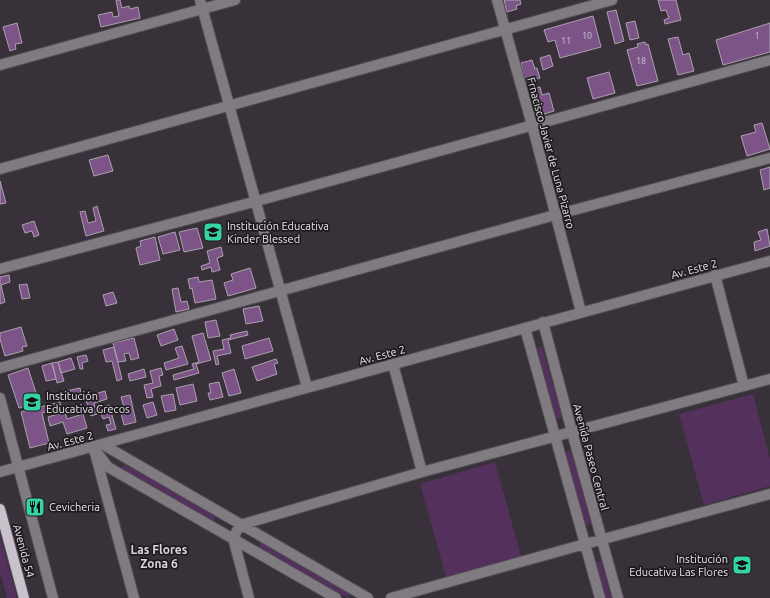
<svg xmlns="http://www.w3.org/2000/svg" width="770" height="598" font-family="Ubuntu,sans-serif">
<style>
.green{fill:#53315c}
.building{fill:#7c5487;stroke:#aaa2ac}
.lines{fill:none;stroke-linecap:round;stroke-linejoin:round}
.minor-casing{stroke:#544e56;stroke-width:12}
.major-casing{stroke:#544e56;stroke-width:12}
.minor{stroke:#7f7b80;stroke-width:10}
.major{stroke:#c9c1cb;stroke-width:10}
.labels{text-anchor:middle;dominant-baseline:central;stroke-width:3.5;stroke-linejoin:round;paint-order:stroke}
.number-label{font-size:9px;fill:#cdc0d1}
.street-label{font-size:11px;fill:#e8e4ea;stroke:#1e1b1f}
.poi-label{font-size:11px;fill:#e8e4ea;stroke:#1e1b1f;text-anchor:start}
.neighbourhood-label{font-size:12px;font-weight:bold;fill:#dcd3df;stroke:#1e1b1f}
</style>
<rect width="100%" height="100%" fill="#38313a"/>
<path class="green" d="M542,346L562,417L556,419L537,348Z
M753,394L770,459V486L704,505L679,414Z
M571,450L591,524L585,525L564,452Z
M495,462L521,556L446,577L420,484Z
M124,464L216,516L213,521L121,468Z
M0,536L17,598H7L0,572Z
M261,542L350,594L348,598L258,547Z
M601,561L611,598H605L595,563Z"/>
<path class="building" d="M116,0H120L122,8L129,6L130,9L138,7L140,18L101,27L98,15L112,12L113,17L119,16Z
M504,0H520L521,4L516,6L517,9L507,12Z
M658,0H676L681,20L665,24L664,20L669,18L666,10L661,11Z
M616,10L624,41L615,44L607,12Z
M593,16L601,47L560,58L555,40L548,42L544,30Z
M635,21L639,38L630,40L626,23Z
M17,23L22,43L15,44L16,49L10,51L3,27Z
M770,23V52L723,65L716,40Z
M678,37L683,55L689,53L694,71L678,75L668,39Z
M645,42L646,45L648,44L658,81L637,86L627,50L638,47L637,44Z
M550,55L553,66L543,70L540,58Z
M532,60L535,69L537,68L540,78L525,82L521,63Z
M609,72L615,93L593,99L587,78Z
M540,87L542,95L549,93L554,111L535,117L532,107L535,106L530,90Z
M762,123L770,149L747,156L741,136L756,132L754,125Z
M108,155L113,171L94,176L89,160Z
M770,167V188L764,190L760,170Z
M0,181L6,203L0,204Z
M97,206L104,231L86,236L80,212L85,211L88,223L96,221L93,208Z
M34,221L39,235L34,237L32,231L25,233L22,225Z
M197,228L203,248L184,252L179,232Z
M767,229L770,246L755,251L754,242L761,240L758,232Z
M175,232L180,250L163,254L158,237Z
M155,237L160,260L140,265L136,248L141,246L140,241Z
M221,247L223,256L217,258L220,270L212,272L211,267L202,270L201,266L210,263L207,251Z
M250,268L256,288L228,296L224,283L233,280L231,274Z
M9,275L10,282L1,285L5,302L0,304V277Z
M198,277L199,282L212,280L216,299L195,303L192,288L190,289L188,279Z
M27,284L30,298L22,299L19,285Z
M178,288L181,302L187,301L189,309L176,312L172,289Z
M113,292L117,303L106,306L103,295Z
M259,306L263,321L246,324L243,309Z
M216,320L220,336L208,338L205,322Z
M21,327L27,346L22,347L23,351L5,356L0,339V333Z
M174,329L178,340L161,346L157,335Z
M247,331L248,335L228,340L231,353L217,356L219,364L216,365L213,351L224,349L222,340L231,338L230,335Z
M203,333L211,360L196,364L199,373L174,380L173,375L194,369L192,364L199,362L192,336Z
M134,338L139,358L131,360L129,353L124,354L126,361L118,362L113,343Z
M269,338L273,351L245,359L242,346Z
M182,346L188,364L166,370L164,363L179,358L175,348Z
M114,347L122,379L117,381L112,361L106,362L103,350Z
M86,355L88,361L82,363L83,369H80L77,357Z
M71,358L75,369L61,373L58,362Z
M276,359L278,363L274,364L277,374L257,381L252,367Z
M58,362L64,381L57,383L52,363Z
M52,363L56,379L46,381L42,366Z
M28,368L39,402L19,408L8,375Z
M161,368L163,375L159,376L161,386L151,389L153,397L147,398L144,385L153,383L150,371Z
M144,369L146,377L130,381L128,374Z
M234,369L241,393L229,396L222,373Z
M219,382L223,397L210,400L208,393H211L209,384Z
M193,384L197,401L180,405L176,388Z
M80,388L81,394L67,397L66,391Z
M105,391L107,399L94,403L97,414L91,416L85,397Z
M173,394L176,410L165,412L161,396Z
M130,395L136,422L124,425L120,409L124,408L121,397Z
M60,402L61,408L42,413L49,443L30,448L21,412Z
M153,402L157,415L147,418L143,405Z
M109,405L116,429L108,431L106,425L111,424L109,417L103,419L99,408Z
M65,412L67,419L83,414L87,428L67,434L63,422L50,426L48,417Z"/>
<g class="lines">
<g class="minor-casing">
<path id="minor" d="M200,0L307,387
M497,0L532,125L581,312
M0,65L235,0
M0,169L612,0
M0,269L257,201L770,60
M715,275L744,386
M543,322L572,432L618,598
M525,328L600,598
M393,364L422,472
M0,368L555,215L770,158
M0,398L53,598
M102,444L368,598
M93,447L108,467L336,598
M95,453L134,598
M0,472L770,261
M249,598L233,538L240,525L422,472L770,379
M391,598L585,544L770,494"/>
</g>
<g class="major-casing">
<path id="major" d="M0,509L24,598"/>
</g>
<use href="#minor" class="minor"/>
<use href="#major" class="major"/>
</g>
<defs>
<g id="school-square" transform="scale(1)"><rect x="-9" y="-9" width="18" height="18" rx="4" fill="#35d4a7" stroke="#1e1b1f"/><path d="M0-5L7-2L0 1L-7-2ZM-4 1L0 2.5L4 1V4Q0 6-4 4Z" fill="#111"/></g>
<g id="restaurant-square" transform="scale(1)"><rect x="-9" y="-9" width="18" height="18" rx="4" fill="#35d4a7" stroke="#1e1b1f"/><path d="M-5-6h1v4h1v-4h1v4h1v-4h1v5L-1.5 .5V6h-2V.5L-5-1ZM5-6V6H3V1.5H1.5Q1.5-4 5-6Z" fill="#111"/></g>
</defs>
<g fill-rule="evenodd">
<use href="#school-square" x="213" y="232"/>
<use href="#school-square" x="32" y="402"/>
<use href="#restaurant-square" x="35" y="507"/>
<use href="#school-square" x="742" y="565"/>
</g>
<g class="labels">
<g class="number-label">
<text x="587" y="36">10</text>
<text x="757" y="36">1</text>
<text x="566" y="41">11</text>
<text x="641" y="61">18</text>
</g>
<g class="street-label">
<text transform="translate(551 153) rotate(75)">Frnacisco Javier de Luna Pizarro</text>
<text transform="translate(694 269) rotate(-15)">Av. Este 2</text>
<text transform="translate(382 355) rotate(-15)">Av. Este 2</text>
<text transform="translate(70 441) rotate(-15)">Av. Este 2</text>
<text transform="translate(591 457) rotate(75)">Avenida Paseo Central</text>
<text transform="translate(24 551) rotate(75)">Avenida 54</text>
</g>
<g class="poi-label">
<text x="227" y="226">Institución Educativa<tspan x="227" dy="13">Kinder Blessed</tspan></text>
<text x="46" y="396">Institución<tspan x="46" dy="13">Educativa Grecos</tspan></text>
<text x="49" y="507">Cevicheria</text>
<text x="728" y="559" text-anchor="end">Institución<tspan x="728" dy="13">Educativa Las Flores</tspan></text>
</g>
<g class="neighbourhood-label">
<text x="159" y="549">Las Flores<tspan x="159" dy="14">Zona 6</tspan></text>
</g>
</g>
</svg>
